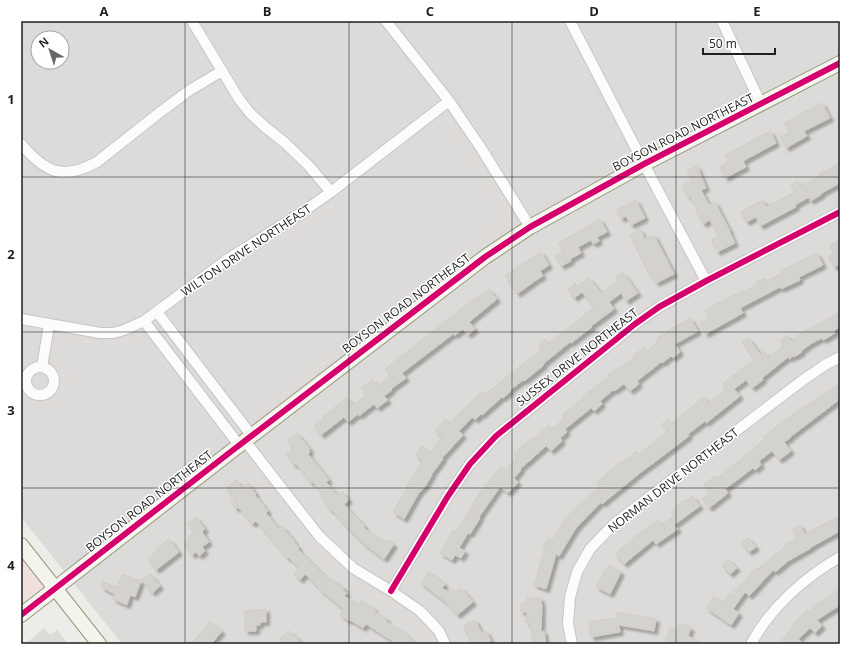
<svg xmlns="http://www.w3.org/2000/svg" width="861" height="665" font-family="'Open Sans',sans-serif">
<style>
.residential{fill:#dcdbd9;fill-rule:evenodd}
.commercial{fill:#efdfdd}
.building{fill:#d4d2cf;stroke:#d1cdc9;filter:url(#shadow)}
.lines{fill:none;stroke-linecap:round;stroke-linejoin:round}
.street-casing{stroke:#c6c6c4;stroke-width:12}
.secondary-casing{stroke:#96987f;stroke-width:16}
.path{stroke:#ecdcd9;stroke-width:1.5;stroke-dasharray:2 2;stroke-linecap:butt}
.street{stroke:#fcfcfc;stroke-width:10}
.secondary{stroke:#f3f4eb;stroke-width:14}
.cycleway-casing{stroke:#fff;stroke-width:8}
.cycleway{stroke:#d6006c;stroke-width:6}
.grid{fill:none;stroke:#1f1f1f;stroke-width:1;stroke-opacity:0.55}
.labels{text-anchor:middle;dominant-baseline:central;stroke-width:3;stroke-linejoin:round;paint-order:stroke}
.street-label{font-size:12px;fill:#1f1f1f;stroke:#fff}
.neatline{fill:none;stroke:#1f1f1f;stroke-width:1.5}
.grid-label{font-size:13px;text-anchor:middle;font-weight:bold;fill:#1f1f1f}
</style>
<defs>
<filter id="shadow"><feDropShadow dx="3.5" dy="3.5" stdDeviation="1" flood-color="#0004"/></filter>
</defs>
<rect width="100%" height="100%" fill="#edece8"/>
<path class="residential" d="M21,21H840V644H122L21,517ZM38,38H62V62H38Z
M44,628L50,635L57,630L68,644H25Z"/>
<path class="commercial" d="M21,545L55,589L21,615Z"/>
<path class="building" d="M822,103L830,118L804,131L807,136L786,148L780,137L789,132L784,123Z
M770,131L776,143L743,161L746,167L725,178L720,167L728,162L725,155Z
M838,164L840,168V183L820,194L821,195L810,201L809,197L795,205L796,207L760,226L756,217L746,222L741,212L763,200L766,207L795,192L791,185L798,181L800,186L820,176L819,174Z
M697,166L706,188L701,190L709,205L715,202L730,231H729L735,243L717,252L711,240L718,236L710,220L703,224L696,211H698L690,196L688,197L682,186L691,181L690,179H691L687,171Z
M636,200L645,218L631,225L626,216L621,219L617,210Z
M600,219L607,232L597,237L599,241L593,244L591,240L578,247L581,253L570,259L571,261L561,266L555,256L563,251L559,243Z
M640,229L645,239L654,235L674,274L656,283L649,272H648L630,235Z
M840,240V264L834,267L828,257L834,253L830,245Z
M541,252L549,265L540,271L543,276L536,280L517,294L505,276L517,267Z
M817,253L823,265L799,277L800,280L781,289L780,287L740,308L743,313L705,334L700,323L709,318L705,310L742,291L743,292L757,284L756,282L765,278L767,281L782,273L781,271Z
M622,273L624,276H625L638,293L626,301L621,293L609,302L614,309L591,326L592,327L571,343L570,342L543,364L544,365L524,381L523,380L510,390L511,391L503,398L502,397L482,415L481,414L475,420L472,417L459,431L463,435L442,458L443,459L431,475H432L424,488H423L418,494L404,519L393,512L407,488L406,487L423,461L415,455L422,446L430,452L442,437L435,431L446,419L450,423L456,416L482,392L484,395L541,350L542,349L539,345L545,339L548,344L588,312V311L594,307L582,292L574,298L568,290L575,283L578,286L589,278L601,293L618,281L615,277Z
M489,289L497,299L469,322L475,329L468,335L463,329L455,335L453,334L402,373L406,378L391,389L392,390L384,396L388,400L377,408L374,404L359,416L358,414L348,422L344,417L321,435L314,426L324,418L322,417L347,398L353,405L367,395L361,388L372,380L377,386L391,375L385,369L475,298L476,299Z
M840,312V327L834,330L835,333L823,340L822,338L812,343L801,351L802,352L794,357L793,356L789,359L788,357L762,378L763,380L752,388L746,380L734,389L740,396L706,423L705,421L688,434L689,436L652,464L641,472L602,504L601,502L576,528L559,556L556,554L546,589L534,585L545,548L543,546L549,537L553,540L565,519L586,498L600,487L597,482L622,461V462L637,451L639,454L668,431L662,424L669,419L672,423L704,397L709,403L726,390L722,384L754,360L742,342L748,338L761,355L765,352L768,358L781,348V347L783,345L780,341L787,335L791,341L803,332Z
M690,318L698,331L675,344L680,352L673,358L671,356L662,363L661,362L637,381L639,384L630,391L624,384L614,391L613,390L600,401L602,404L594,411L591,408L565,429L567,432L560,438L562,441L551,451L546,446L520,469L521,470L514,478L518,482L508,493L500,487L479,517L480,518L470,534L468,533L459,548L465,551L461,558L455,555L452,560L440,553L453,530L456,532L473,505L472,504L487,483L501,467L505,470L517,457L514,454L520,448L531,438L533,439L549,425L552,429L564,419L562,415L583,398L582,397L610,376L608,375L619,367L620,368L634,358L633,356L644,347L647,351L657,343L656,342L658,341L657,339L658,338H657L666,332Z
M840,384V399L790,437V438L784,442L791,451L779,460L772,451L759,461L761,465L755,470L753,468L725,489L728,493L709,508L702,499L710,493L704,485L715,476L717,478L744,457V456L765,439L763,437L804,406L805,407L828,391Z
M297,433L310,449L309,450L310,452L308,454L329,480L326,482L338,496L343,492L349,500L344,504L350,511L365,526L364,528L385,543L388,540L394,544L384,559L364,544L344,524L332,510L331,511L324,502L325,501L321,497L323,495L313,482L311,483L296,464L294,465L286,454L294,449L287,441Z
M236,480L242,488L248,483L256,494L255,495L268,511L266,513L279,529L282,526L294,541V542L299,548L298,549L324,575L332,582L333,580L344,588L343,590L347,593L344,596L359,605L362,601L375,609L374,611L387,619L386,621L407,635L415,644H397L366,624L363,628L350,620L349,621L340,615L344,609L319,589H320L305,574L300,580L294,574L299,568L288,557L287,558L256,521L252,524L238,507L236,509L231,503L236,500L226,488Z
M692,496L700,506L674,525L678,529L656,544L653,540L624,564L615,554L635,537L658,520L662,525L674,516L671,512L678,507L677,505L684,500L685,501Z
M196,517L205,529L202,532L209,542L202,547L205,551L199,556L196,552L192,555L184,544L189,540L187,539L191,536L190,535L194,531L188,524Z
M837,517L840,523V531L811,547V548L788,561L775,572L773,570L749,596L745,592L733,609L739,613L731,625L706,608L714,596L723,602L729,593L731,595L756,568L758,569L787,545L786,544L797,538L792,530L800,525L805,534Z
M748,538L756,547L749,552L741,543Z
M169,539L179,552L156,570L148,559L158,550L156,548Z
M728,559L737,568L730,574L722,566Z
M609,565L621,572L610,594L596,587L605,570H606Z
M429,572L445,584L442,588L448,592L451,589L456,592L461,588L473,602L457,615L447,603L421,583Z
M123,574L141,581L135,597L130,595L127,605L113,599L115,594L101,587L103,582L117,587Z
M150,574L160,586L152,593L142,580Z
M840,589V605L817,620L822,626L815,633L810,628L798,639L804,644H787L782,640L795,623V622L807,610L808,612L819,603Z
M527,598H541V604H542L541,632L544,631L546,644H533L530,623H526L527,612H521V603H527Z
M266,609V622H260V625H256V631H245V611Z
M617,612L656,619L654,631L619,625L620,632L591,637L589,622L617,618Z
M475,620L482,633L486,631L491,641L484,644H472L464,628V625Z
M210,622L222,631L211,644H191Z
M680,623L691,628L688,636L703,644H673L665,640L670,628H673L677,630Z
M290,631L294,636L295,635L301,644H282L279,639Z"/>
<g class="lines">
<g class="street-casing">
<path id="street" d="M192,21L239,99L250,113L265,127L284,142L308,165L331,192
M386,21L449,101L481,148L530,227
M570,21L644,164L706,281
M722,21L761,104
M21,144C45,172 62,181 97,162L159,113L190,90L222,71
M157,312L252,436
M21,319L100,333H113L124,330L144,321L228,259L304,211L331,192L449,101
M144,321L239,445
M42,367L49,325
M26 381a14 14 0 1 1 28 0a14 14 0 1 1-28 0Z
M245,441L319,536L353,568L391,591L420,611L439,631L445,644
M391,591L448,496L470,464L496,436L635,324L659,307L706,281L840,212
M572,644L568,623L570,597L577,572L590,549L614,524L803,380L825,365L840,357
M751,644C770,608 805,577 840,557"/>
</g>
<g class="secondary-casing">
<path id="secondary" d="M21,545L99,644
M21,615L233,450L485,257L530,227L644,164L840,63"/>
</g>
<path class="path" d="M445,116L483,173L513,220
M283,237L311,219L330,206
M229,271L238,265
M21,331L37,334
M58,337L96,343
M120,342L129,340L142,334
M21,364L32,355L36,331
M21,397C38,415 68,401 64,376C63,369 58,366 55,360L59,336
M250,418L254,417L382,318L384,314L467,250L505,223L511,222L515,219
M244,459L271,492
M319,551L341,572
M351,579L398,609
M411,618L426,633L433,644"/>
<use href="#street" class="street"/>
<use href="#secondary" class="secondary"/>
<g class="cycleway-casing">
<path id="cycleway" d="M391,591L448,496L470,464L496,436L635,324L659,307L706,281L840,212
M21,615L233,450L485,257L530,227L644,164L840,63"/>
</g>
<use href="#cycleway" class="cycleway"/>
</g>
<path class="grid" d="M185,21V644M349,21V644M512,21V644M676,21V644M21,177H840M21,332H840M21,488H840"/>
<g class="labels">
<g class="street-label">
<text transform="translate(683 132) rotate(-27)">BOYSON ROAD NORTHEAST</text>
<text transform="translate(246 250) rotate(-34)">WILTON DRIVE NORTHEAST</text>
<text transform="translate(406 303) rotate(-37)">BOYSON ROAD NORTHEAST</text>
<text transform="translate(577 357) rotate(-38)">SUSSEX DRIVE NORTHEAST</text>
<text transform="translate(673 480) rotate(-38)">NORMAN DRIVE NORTHEAST</text>
<text transform="translate(149 501) rotate(-38)">BOYSON ROAD NORTHEAST</text>
</g>
</g>
<rect width="861" height="665" fill="none" stroke="#ffffff" stroke-width="44"/>
<g transform="translate(50 50) rotate(321)"><circle r="19" fill="#ffffff" stroke="#a5a5a5"/>
<path d="M0-3L7 15L0 10L-7 15Z" fill="#676765"/>
<text y="-6" font-size="11" font-weight="bold" text-anchor="middle" fill="#1f1f1f">N</text>
</g>
<path d="M703 48v6h72v-6" fill="none" stroke="#1f1f1f" stroke-width="2"/>
<text x="709" y="48" font-size="12" fill="#1f1f1f" stroke="#ffffff" stroke-width="3" paint-order="stroke">50 m</text>
<rect x="22" y="22" width="817" height="621" class="neatline"/>
<g class="grid-label">
<text x="104" y="16">A</text>
<text x="267" y="16">B</text>
<text x="430" y="16">C</text>
<text x="594" y="16">D</text>
<text x="757" y="16">E</text>
<text x="11" y="104">1</text>
<text x="11" y="259">2</text>
<text x="11" y="415">3</text>
<text x="11" y="570">4</text>
</g>
</svg>
